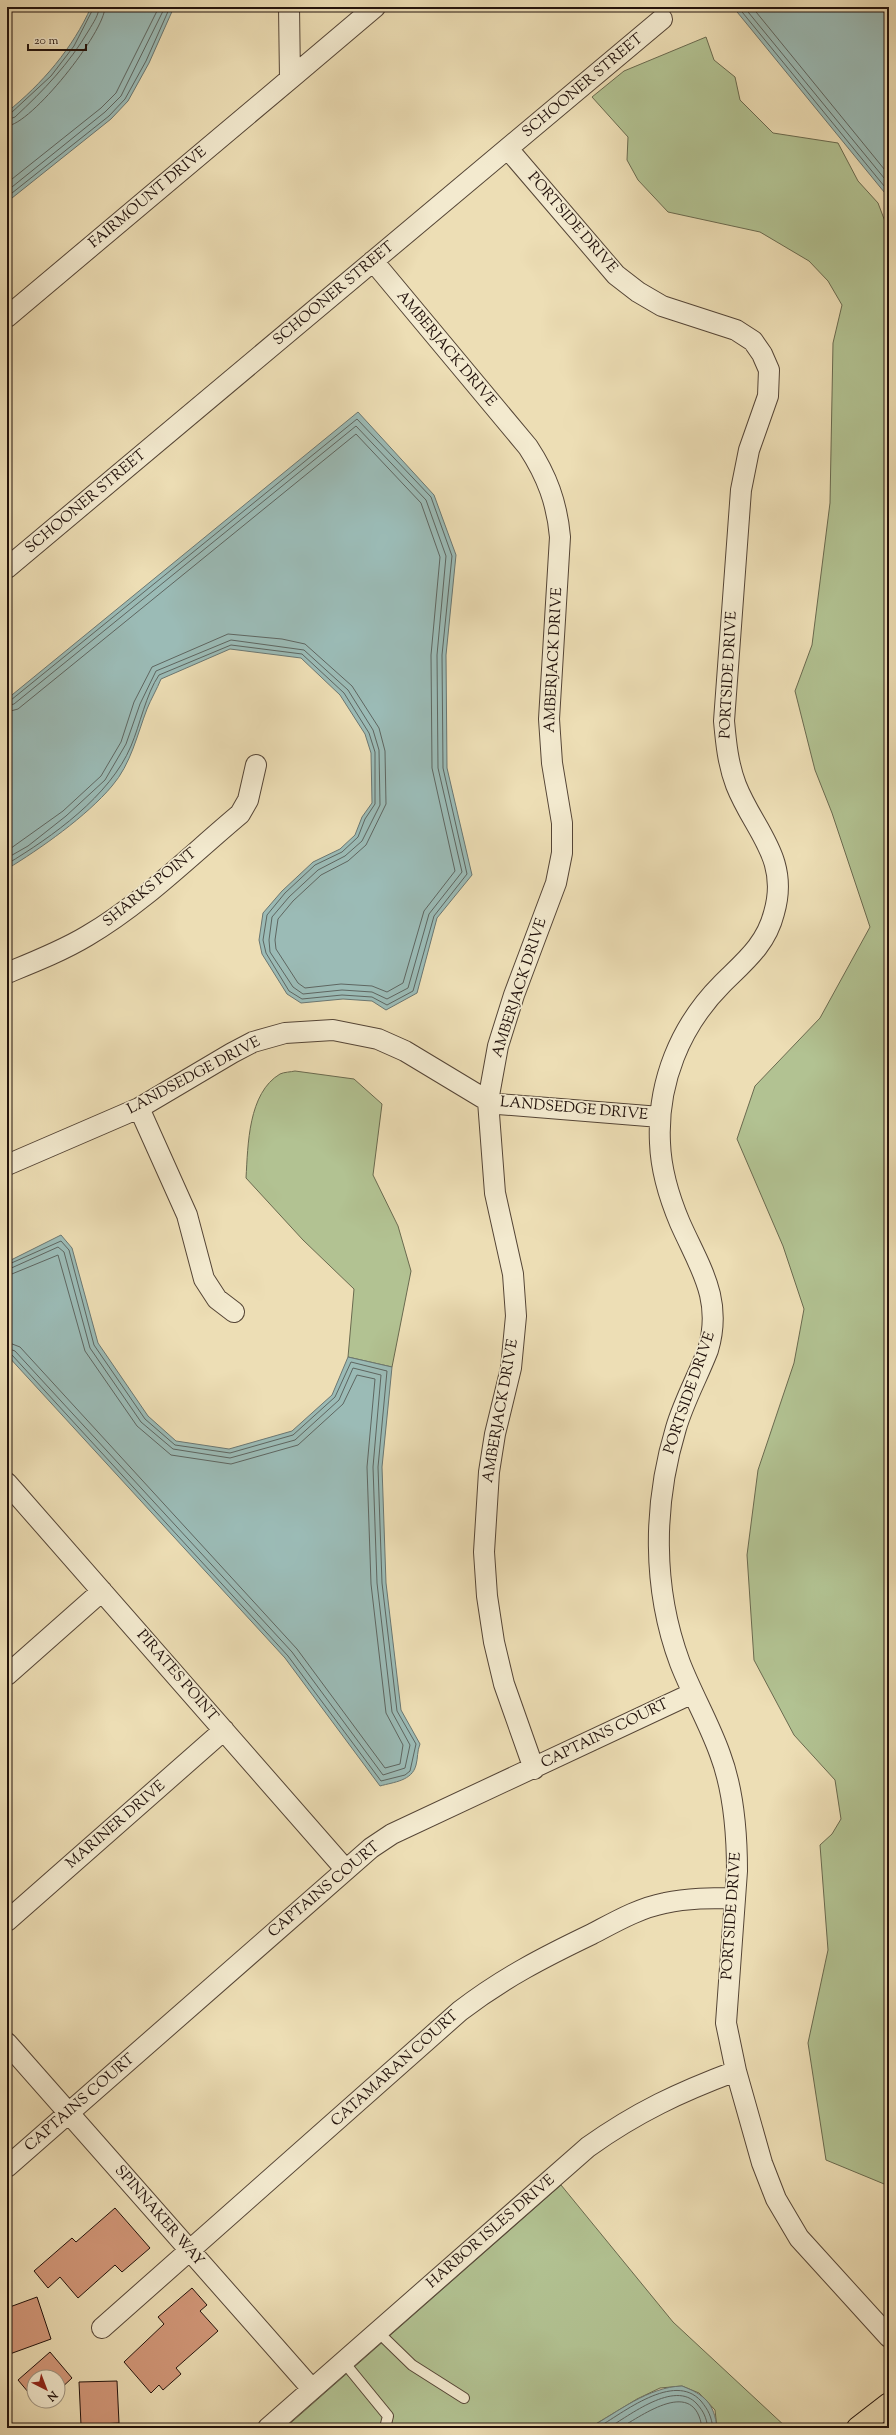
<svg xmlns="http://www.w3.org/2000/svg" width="896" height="2435" font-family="'Sorts Mill Goudy',serif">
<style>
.green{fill:#b2c292;stroke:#6a6a4f}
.water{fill:#9bbbb6;stroke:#6b7772}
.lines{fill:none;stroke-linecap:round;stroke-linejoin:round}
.shore{stroke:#5e6661;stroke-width:1}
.building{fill:#d3987a;stroke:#22120c}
.service-casing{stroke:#554536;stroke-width:12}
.minor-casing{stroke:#554536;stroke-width:22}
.primary-casing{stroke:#22120c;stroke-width:24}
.service{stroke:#f3eacf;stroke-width:10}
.minor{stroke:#f3eacf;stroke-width:20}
.primary{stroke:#eddeb5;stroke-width:22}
.labels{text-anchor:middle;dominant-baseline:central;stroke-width:3.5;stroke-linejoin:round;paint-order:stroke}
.street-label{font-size:15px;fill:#22120c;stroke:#f3eacf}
</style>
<rect width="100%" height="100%" fill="#eddeb5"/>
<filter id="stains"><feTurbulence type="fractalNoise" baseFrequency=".005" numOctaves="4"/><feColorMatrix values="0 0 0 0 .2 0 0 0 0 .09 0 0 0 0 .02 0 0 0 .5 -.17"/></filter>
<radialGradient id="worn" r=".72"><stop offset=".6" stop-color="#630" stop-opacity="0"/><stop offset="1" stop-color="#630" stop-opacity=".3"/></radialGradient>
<path class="green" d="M706,37L714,60L735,77L740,100L773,133L838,143L858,181L878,203L889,232V2186L826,2160L808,2043L828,1950L820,1845L832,1834L841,1819L835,1780L794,1735L754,1660L747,1555L758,1470L794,1363L804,1309L783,1246L737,1139L755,1086L820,1018L870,927L832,813L815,770L795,691L812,645L830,503L833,343L842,305L828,281L809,261L760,232L668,212L638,180L627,160L628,137L592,97L624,71Z
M295,1071L354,1079L382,1104L373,1175L398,1226L411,1271L392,1367L348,1357L354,1289L303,1240L246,1178C248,1145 248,1093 280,1074C284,1072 291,1072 295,1071Z
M561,2185L673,2322L787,2428H717L715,2410L699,2393L682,2386L660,2388L637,2399L589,2428H285Z"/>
<path class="water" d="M91,7H174L149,63L128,101L111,119L7,202V112C42,84 73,48 91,7Z
M733,7H878L889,17V198Z
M358,412L434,495L456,555L446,655L447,768L472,875L437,918L417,993L386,1010L372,1001L343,999L301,1003L287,994L262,954L259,940L263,913L282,891L313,862L340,849L355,835L362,817L372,803L371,753L365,734L340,695L301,658L230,649L161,679C157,689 151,699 147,709C137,735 131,764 112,786C87,816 40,849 7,869V699Z
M61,1235L72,1248L98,1343L148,1416L176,1441L229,1449L292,1431L332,1395L348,1357L392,1367L382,1467L386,1583L401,1710L420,1744C417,1751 418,1758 416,1765C412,1781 394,1782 380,1786L285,1658L7,1355V1262Z
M682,2386C705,2395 714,2403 717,2428H589C618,2412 648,2387 682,2386Z"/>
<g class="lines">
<path class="shore" d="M738,7L889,192
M744,7L889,184
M752,7L889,175
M7,114L11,113L51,76L74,46L94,7
M7,120L15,117C44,90 69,64 89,30C93,23 99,15 99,7
M7,126C31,125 105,32 105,7
M7,183L101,108L116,93L159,7
M7,191L105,112L121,96L165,7
M7,197L109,116L125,99L146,61L170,7
M7,701L11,700L357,419L431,497L452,556L442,655L443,768L467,874L434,916L413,991L387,1005L372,997L342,995L302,999L289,991L266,953L263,940L267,915L285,893L315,865L342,852L358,837L365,819L375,804V752L369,733L344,693L302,654L231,645L159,675C146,694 140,725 131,746C110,796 52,837 7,864
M7,706L14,704L356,426L426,500L446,556L437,655L438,768L462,872L429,914L408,988L387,999L372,992L342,990L303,994L293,987L270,952L269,940L272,917L289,897L318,870L345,856L362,841L380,805L379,750L373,730L348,690L304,650L231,640L156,671L140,704L126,744L105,780L66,816L28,846L7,858
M7,712L18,709L356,434L421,503L440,557L431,655L432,768L455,871L424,911L403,983L387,992L372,986L341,984L305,988L298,983L276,949L275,940L278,919L293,901L321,875L348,861L366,845L386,804L385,751L379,728L352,686L305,644L282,639L228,634L152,667L134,702L121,742L101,776L63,811L7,851
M7,1265L61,1241L69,1250L94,1345L145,1419L175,1445L230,1453L293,1435L335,1397L351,1362L387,1371L378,1467L382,1583L397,1711L416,1744L410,1771L405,1775L381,1781L288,1656L12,1355L7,1353
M7,1270L58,1247L64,1252L90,1348L141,1422L173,1449L230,1458L295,1440L339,1400L353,1368L381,1375L373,1467L377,1583L392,1712L410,1745L405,1768L383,1775L292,1652L15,1351L7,1348
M7,1276L58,1255L85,1351L137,1426L171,1455L231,1464L298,1445L343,1404L357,1375L375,1379L367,1467L371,1584L386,1713L403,1745L400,1764L385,1768L297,1649L20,1347L7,1342
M597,2428C623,2413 674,2371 701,2401C709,2411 711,2416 713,2428
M608,2428C629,2416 675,2379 697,2404C704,2412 706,2417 708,2428
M620,2428C643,2415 695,2376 702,2428"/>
</g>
<path class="building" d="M115,2208L150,2248L122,2272L115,2265L78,2298L60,2277L48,2288L34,2271L72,2238L76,2242Z
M192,2288L207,2305L200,2311L218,2331L176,2368L181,2374L163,2390L159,2385L151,2393L124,2362L164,2324L158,2317Z
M37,2297L51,2339L7,2355V2308Z
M50,2352L72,2378L58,2391V2377H34V2399L18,2380Z
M117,2381L119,2423L81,2425L79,2382Z"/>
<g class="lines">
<g class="service-casing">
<path id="service" d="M377,2331L412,2365L464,2398
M343,2361L388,2416L385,2428"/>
</g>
<g class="minor-casing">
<path id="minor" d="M289,7L290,79L375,7
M508,149L616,275L638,292L662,306L736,330L753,341L762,354L769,370L768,396L749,450L741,490L724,721C726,743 728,764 736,785C754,831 790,858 774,913C766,945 744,962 722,984C680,1026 657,1083 660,1143C661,1171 669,1197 680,1223C700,1268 723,1299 708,1350C698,1376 684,1401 676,1428C653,1504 652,1588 680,1663C692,1694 709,1723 720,1754C734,1791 737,1833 737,1871L726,2023L736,2071L762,2163L776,2199L799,2238L889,2337
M373,261L528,447C547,476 557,503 560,537L549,719L552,763L562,823V853L556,883L514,995L498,1046L488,1101L495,1193L513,1274L516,1316L511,1368L495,1434L489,1472L484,1552L487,1596L494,1642L504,1684L534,1769
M7,317L290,79
M7,568L662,19
M7,973C34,962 62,951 87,936C142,904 191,855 240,814L248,800L256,765
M139,1108L187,1215L204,1279L217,1299L234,1312
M7,1165L139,1108L232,1053L253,1042L285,1033L333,1030L378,1039L405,1051L488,1101L498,1104L660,1117
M7,1483L346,1870
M7,1675L102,1591
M7,1921L224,1730
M7,2043L312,2389
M7,2167L371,1848L392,1834L693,1693
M102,2328L460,2011C503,1978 544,1957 592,1934C615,1922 639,1908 665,1903C688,1898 711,1898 735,1898
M268,2428L588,2147C637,2112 680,2092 736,2071"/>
</g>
<g class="primary-casing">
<path id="primary" d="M858,2428L889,2404"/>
</g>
<use href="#service" class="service"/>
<use href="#minor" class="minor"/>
<use href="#primary" class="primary"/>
</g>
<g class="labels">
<g class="street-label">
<text transform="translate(583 86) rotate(-40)">SCHOONER STREET</text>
<text transform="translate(148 198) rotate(-40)">FAIRMOUNT DRIVE</text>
<text transform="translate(572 223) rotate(49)">PORTSIDE DRIVE</text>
<text transform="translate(334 294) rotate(-40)">SCHOONER STREET</text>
<text transform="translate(446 349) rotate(50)">AMBERJACK DRIVE</text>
<text transform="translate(86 502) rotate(-40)">SCHOONER STREET</text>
<text transform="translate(554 660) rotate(-87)">AMBERJACK DRIVE</text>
<text transform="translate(729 675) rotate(-87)">PORTSIDE DRIVE</text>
<text transform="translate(150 888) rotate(-39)">SHARKS POINT</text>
<text transform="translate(520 988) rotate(-72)">AMBERJACK DRIVE</text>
<text transform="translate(194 1076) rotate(-28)">LANDSEDGE DRIVE</text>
<text transform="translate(574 1109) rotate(5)">LANDSEDGE DRIVE</text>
<text transform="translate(690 1393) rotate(-71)">PORTSIDE DRIVE</text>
<text transform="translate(501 1411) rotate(-80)">AMBERJACK DRIVE</text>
<text transform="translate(177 1676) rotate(49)">PIRATES POINT</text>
<text transform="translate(605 1734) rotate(-26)">CAPTAINS COURT</text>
<text transform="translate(116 1825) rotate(-41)">MARINER DRIVE</text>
<text transform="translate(324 1890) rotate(-40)">CAPTAINS COURT</text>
<text transform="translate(732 1916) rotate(-86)">PORTSIDE DRIVE</text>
<text transform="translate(395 2069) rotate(-42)">CATAMARAN COURT</text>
<text transform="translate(80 2103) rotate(-41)">CAPTAINS COURT</text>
<text transform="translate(159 2216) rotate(49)">SPINNAKER WAY</text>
<text transform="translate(491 2232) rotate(-41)">HARBOR ISLES DRIVE</text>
</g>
</g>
<rect width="896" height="2435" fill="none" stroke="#eddeb5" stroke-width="24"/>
<rect x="8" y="8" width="880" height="2419" fill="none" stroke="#22120c" stroke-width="2"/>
<rect x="12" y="12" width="872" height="2411" fill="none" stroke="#22120c"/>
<g transform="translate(46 2389) rotate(138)"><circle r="19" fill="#f3eacf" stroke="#9f9481"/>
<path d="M0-3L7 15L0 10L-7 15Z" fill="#8f2418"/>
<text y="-6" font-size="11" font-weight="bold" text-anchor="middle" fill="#22120c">N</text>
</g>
<path d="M28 44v6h58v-6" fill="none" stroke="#22120c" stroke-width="2"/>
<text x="34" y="44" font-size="12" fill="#22120c" stroke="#f3eacf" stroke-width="3" paint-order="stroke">20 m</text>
<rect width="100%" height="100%" filter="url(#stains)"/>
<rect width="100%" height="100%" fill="url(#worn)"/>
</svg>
